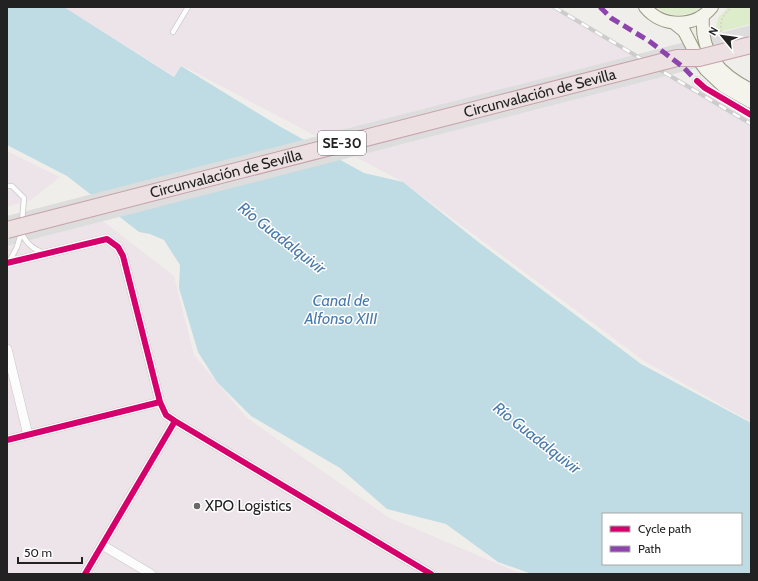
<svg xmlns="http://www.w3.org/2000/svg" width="758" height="581" font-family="Cabin,sans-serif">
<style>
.industrial{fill:#ede4e9}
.grass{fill:#ddeccb}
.water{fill:#bfdbe3;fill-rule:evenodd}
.pier{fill:#dedddd}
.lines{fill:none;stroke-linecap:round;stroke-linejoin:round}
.service-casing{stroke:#c9c8c7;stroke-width:6}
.minor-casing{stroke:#c9c8c7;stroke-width:10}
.secondary-casing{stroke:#999a82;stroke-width:14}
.path{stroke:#dccecd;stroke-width:1.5;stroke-dasharray:2 2;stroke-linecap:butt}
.service{stroke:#fdfcfc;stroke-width:4.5}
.minor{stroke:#fdfcfc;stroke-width:9}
.secondary{stroke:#f4f4ed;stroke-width:12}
.rail-casing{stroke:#ccc;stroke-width:4}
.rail{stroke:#fff;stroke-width:2.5;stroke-dasharray:8;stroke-linecap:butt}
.motorway-bridge-casing{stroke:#c5a2ac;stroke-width:18;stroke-linecap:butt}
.motorway-bridge{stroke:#ece0e2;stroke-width:16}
.quiet{stroke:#8e44ad;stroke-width:5;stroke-dasharray:10 5;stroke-linecap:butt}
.cycleway-casing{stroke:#fff;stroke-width:8}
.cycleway{stroke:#d6006c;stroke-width:6}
.poi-dot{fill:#6a6968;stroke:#fff;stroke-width:1.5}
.labels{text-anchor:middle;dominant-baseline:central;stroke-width:3;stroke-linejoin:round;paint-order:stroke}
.shield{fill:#fff;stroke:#646464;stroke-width:1}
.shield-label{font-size:14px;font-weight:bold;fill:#222}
.street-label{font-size:15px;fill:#222;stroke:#fff}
.poi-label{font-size:15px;fill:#222;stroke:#fff;text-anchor:start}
.water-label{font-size:16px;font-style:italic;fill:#4a7aab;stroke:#fff}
</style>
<rect width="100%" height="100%" fill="#f0eeeb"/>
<path class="industrial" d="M64,7H556L751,120V422L644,361L403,182L181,65L174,76Z
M7,151L60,177L31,200L7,207Z
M103,221L174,276L194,355L247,418L388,517L522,574H7V246Z"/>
<path class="grass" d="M656,7H702C688,17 670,18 656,7Z
M728,7H751V24L715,33L718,18Z"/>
<path class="water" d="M7,7H64L174,77L181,66L279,126L364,173L403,182L477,241L641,364L751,423V574H532L498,562L446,524L387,509L340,468L251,416L217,382L198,352L179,288L180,265L164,240L150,234L139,232L67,176L7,145ZM603,514H741V564H603Z"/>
<path class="pier" d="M751,25V54L7,246V216Z"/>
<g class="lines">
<g class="service-casing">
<path id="service" d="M173,32L188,7
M7,186H12L24,198L22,222
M22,234C27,244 33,249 44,253
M9,262L17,247L22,230"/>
</g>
<g class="minor-casing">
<path id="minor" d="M697,81L705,88L751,115
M7,263L107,239L118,247L123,256L160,402L166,415L175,421L431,574
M7,349L28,435
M7,440L160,402
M102,545L151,574
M85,574L175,421"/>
</g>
<g class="secondary-casing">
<path id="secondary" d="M645,7C662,28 695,28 712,7
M703,16C700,53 719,74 751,90
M674,23L684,31L700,62L706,70L723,86L751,102"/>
</g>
<path class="path" d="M722,40C721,25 718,20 730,9"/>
<use href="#service" class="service"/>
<use href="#minor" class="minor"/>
<use href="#secondary" class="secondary"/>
<g class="rail-casing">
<path id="rail" d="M554,7L751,124"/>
</g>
<use href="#rail" class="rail"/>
<g class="motorway-bridge-casing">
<g id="motorway-bridge">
<path id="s1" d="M7,230L677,58H699L751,45"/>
</g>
</g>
<use href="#motorway-bridge" class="motorway-bridge"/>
<path class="quiet" d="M600,7L611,18L649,41L683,67L697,81"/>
<g class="cycleway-casing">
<path id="cycleway" d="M697,81L705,88L751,115
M7,263L107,239L118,247L123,256L160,402L166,415L175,421L431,574
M7,440L160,402
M85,574L175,421"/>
</g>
<use href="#cycleway" class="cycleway"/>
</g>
<circle class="poi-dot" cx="197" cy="506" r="4"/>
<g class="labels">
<rect class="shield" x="318" y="131" width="48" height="24" rx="3"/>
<g class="shield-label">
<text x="342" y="143">SE-30</text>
</g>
<g class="street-label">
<text stroke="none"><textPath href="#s1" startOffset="550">Circunvalación de Sevilla</textPath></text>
<text stroke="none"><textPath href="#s1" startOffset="226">Circunvalación de Sevilla</textPath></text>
</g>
<g class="poi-label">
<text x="205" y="506">XPO Logistics</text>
</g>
<g class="water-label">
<text transform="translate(282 238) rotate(38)">Río Guadalquivir</text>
<text x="341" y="300">Canal de<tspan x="341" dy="18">Alfonso XIII</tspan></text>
<text transform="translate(537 438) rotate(38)">Río Guadalquivir</text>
</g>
</g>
<rect width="758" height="581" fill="none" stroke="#222222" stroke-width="16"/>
<rect x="602" y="513" width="140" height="52" fill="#ffffff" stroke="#a7a7a7"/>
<rect x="610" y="526" width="20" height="6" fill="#d6006c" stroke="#a7a7a7"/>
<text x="638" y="533" font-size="12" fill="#222222">Cycle path</text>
<rect x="610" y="546" width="20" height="6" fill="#8e44ad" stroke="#a7a7a7"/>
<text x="638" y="553" font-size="12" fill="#222222">Path</text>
<g transform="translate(722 36) rotate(299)" stroke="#ffffff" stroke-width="3" paint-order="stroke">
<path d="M0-3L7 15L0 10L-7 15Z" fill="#222222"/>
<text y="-6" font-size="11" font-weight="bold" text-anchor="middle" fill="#222222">N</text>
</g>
<path d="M18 557v6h64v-6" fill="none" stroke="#222222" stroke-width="2"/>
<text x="24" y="557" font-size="12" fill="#222222" stroke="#ffffff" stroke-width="3" paint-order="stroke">50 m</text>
</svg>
